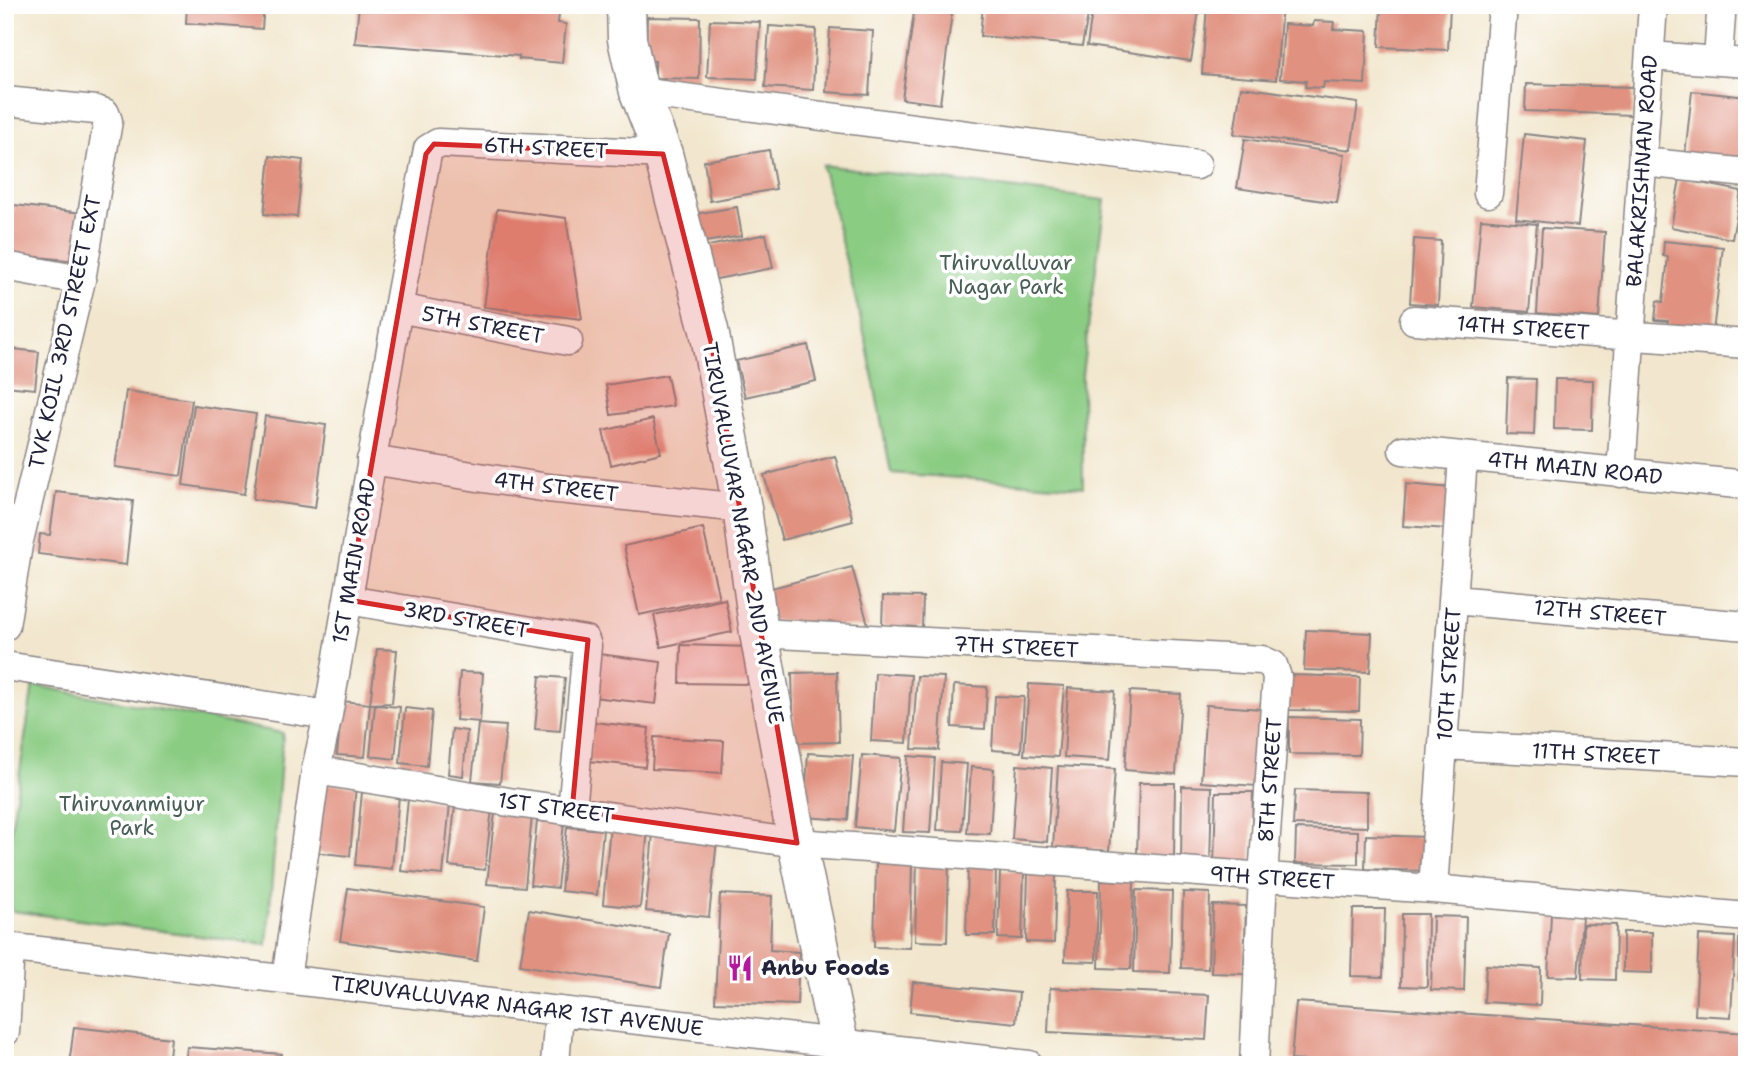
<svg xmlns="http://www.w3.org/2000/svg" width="1752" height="1070" font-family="'Shantell Sans',sans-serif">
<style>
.green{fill:#8bcc83;stroke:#56775f;stroke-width:2}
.building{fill:#e0917f}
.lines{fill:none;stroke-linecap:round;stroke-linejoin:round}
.street-casing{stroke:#8a8484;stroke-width:31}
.secondary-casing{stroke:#8a8484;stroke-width:41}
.street{stroke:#fff;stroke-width:28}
.secondary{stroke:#fff;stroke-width:38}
.marked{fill:#d62828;fill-opacity:0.2;stroke:#d62828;stroke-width:5;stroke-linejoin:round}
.labels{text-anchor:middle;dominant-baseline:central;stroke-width:7;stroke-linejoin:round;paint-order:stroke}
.street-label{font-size:21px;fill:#22223b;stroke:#fff}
.park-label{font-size:21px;fill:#475e54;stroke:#fff}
.poi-label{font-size:21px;font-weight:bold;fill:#22223b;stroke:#fff;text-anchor:start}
</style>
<rect width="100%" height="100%" fill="#fff"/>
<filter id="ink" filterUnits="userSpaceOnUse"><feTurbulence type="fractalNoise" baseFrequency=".0143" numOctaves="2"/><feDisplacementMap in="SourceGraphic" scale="14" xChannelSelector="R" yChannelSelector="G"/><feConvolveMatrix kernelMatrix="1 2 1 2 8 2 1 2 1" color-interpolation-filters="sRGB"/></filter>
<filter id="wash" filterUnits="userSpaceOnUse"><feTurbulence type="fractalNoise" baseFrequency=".00686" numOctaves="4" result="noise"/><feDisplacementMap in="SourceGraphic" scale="28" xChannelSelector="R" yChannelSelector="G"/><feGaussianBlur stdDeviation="1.57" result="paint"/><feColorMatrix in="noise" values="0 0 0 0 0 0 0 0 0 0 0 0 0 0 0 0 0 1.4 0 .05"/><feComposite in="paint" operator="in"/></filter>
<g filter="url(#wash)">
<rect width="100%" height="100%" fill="#f2e7ce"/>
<path class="green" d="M822,165L1105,200L1082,374L1083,487L891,473L866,341Z
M33,685L283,733L267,945L5,910V869Z"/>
<g id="blocks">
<path class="building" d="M187,5H264L262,29L186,23Z
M359,5H560L558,23L566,24L562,63L519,59V56L355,43Z
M915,5H953L940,104L902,99Z
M983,5H1090L1082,46L980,36Z
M1093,5H1200L1191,61L1087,46Z
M1207,5H1282L1276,80L1202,74Z
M1381,5H1450L1448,50L1379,47Z
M647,17L700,18L699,79L655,78V61H646Z
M710,20L760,22L757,79L707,77Z
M1314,21L1334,22L1333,29L1368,31L1365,84L1324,82L1323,88L1305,87L1306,81L1280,79L1284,24L1313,26Z
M769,26L816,29L813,90L765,87Z
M830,28L873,31L869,95L826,92Z
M1526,84L1633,87L1632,115L1525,111Z
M1241,87L1358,103L1351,150L1234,134Z
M1692,91L1747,97V161L1685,155Z
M1524,134L1587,141L1578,226L1516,219Z
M1245,139L1345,154L1337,203L1237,188Z
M769,150L776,189L710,201L704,161Z
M270,156L303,160L297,217L264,214Z
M1680,179L1741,191L1732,239L1671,227Z
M14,205L82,213L77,261L9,254Z
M737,207L742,236L693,244L688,215Z
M497,209L566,218L582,319L484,307Z
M1481,219L1537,224L1529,312L1473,307Z
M1542,228L1605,232L1599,318L1537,313Z
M766,234L773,268L711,280L704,247Z
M1414,239L1441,241L1438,305L1410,303Z
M1664,241L1723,247L1713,332L1667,327L1668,321L1655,320L1657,301L1663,302L1668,257L1663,256Z
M808,345L816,381L745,397L736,361Z
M5,348L39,352L35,389L5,386Z
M667,375L673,406L611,415L606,385Z
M1508,378L1536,379L1534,435L1506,434Z
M1555,379L1593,380L1592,430L1554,429Z
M126,391L192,400L181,476L115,467Z
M194,405L256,414L244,494L183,485Z
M265,416L326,425L315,508L253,499Z
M653,419L661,453L611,465L603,431Z
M835,456L853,521L782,540L764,475Z
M1406,484L1452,488L1449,529L1403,526Z
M56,492L133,501L126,565L38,554L40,534L50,535Z
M703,528L719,598L639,615L624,546Z
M852,567L869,628L772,621L764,590Z
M883,596L923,597L922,628L882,627Z
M725,599L732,632L661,647L654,615Z
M1306,630L1372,633L1370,672L1304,670Z
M681,645L751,647L750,684L680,683Z
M377,649L397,650L392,703L370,704L365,757L337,755L342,701L370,704Z
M599,654L661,662L656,704L593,697Z
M460,672L483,673L480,722L456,720Z
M837,672L839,742L794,743L792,673Z
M875,673L911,675L907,743L871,741Z
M1290,675L1360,677L1359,711L1289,710Z
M540,676L565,678L560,731L535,729Z
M917,676L944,677L939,750L912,749Z
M1029,684L1064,686L1058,757L1024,755Z
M954,685L987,687L985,729L952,727Z
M1068,688L1115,691L1110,760L1064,757Z
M1130,691L1181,694L1176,774L1125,770Z
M995,696L1024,697L1021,752L992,750Z
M375,705L400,707L395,759L370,756Z
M1206,705L1262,709L1257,786L1201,782Z
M405,708L432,711L427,766L400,763Z
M1289,717L1360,719L1359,755L1289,754Z
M593,722L649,728L645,767L589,761Z
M478,724L506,726L500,783L472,781Z
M452,729L467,731L463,776L448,774Z
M654,737L724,741L722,773L652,769Z
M808,753L853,756L848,820L804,817Z
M862,755L901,758L894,831L855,827Z
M908,756L935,758L930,833L903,832Z
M941,762L967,764L962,831L937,830Z
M1017,765L1052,768L1047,842L1012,839Z
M1058,766L1115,769L1109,851L1053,847Z
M971,767L994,769L990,834L967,833Z
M319,783L356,786L350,856L313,852Z
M1139,783H1175L1174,856H1137Z
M1182,786L1212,787L1210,864L1181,863Z
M1295,790L1367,792V827L1293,825Z
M362,792L399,796L392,869L355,865Z
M1216,792H1253L1251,866L1214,865Z
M408,799L450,803L443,875L401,871Z
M455,805L492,808L485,870L449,866Z
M495,812L532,816L525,887L487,884Z
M537,821L564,823L557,888L530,885Z
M610,825L648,829L640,908L603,904Z
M567,827L603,830L597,895L561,891Z
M1296,829L1358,831V864L1295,863Z
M653,833L717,840L709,917L646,911Z
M1366,835L1429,837L1428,871L1365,869Z
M917,861H949L947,942L915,941Z
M876,862L912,863L910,948L874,947Z
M968,864L996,865L995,935H966Z
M1000,871H1024L1022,939L998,938Z
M1028,873L1056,874L1054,943L1026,942Z
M1101,880L1134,881L1131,969L1099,968Z
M348,888L484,907L477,961L340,941Z
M1136,890L1172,891L1170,973L1134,972Z
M1067,891H1098L1096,962L1065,961Z
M1183,892L1210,893L1208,969L1181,968Z
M720,894L772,896L770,950L799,952L797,1005L715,1002Z
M1213,905L1246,906L1244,974L1211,973Z
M1353,909H1385L1383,977L1351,976Z
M529,910L669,933L661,987L520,965Z
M1402,914H1428L1427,987L1401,986Z
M1551,914L1582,916L1578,977L1548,976Z
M1433,916L1466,917L1464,991L1431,990Z
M1583,924L1616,925L1615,980L1582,979Z
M1623,932H1652V973L1623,972Z
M1739,934H1747V982L1739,981Z
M1699,935L1735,937L1731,1017L1695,1015Z
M1486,965L1541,968L1540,1005L1484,1002Z
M913,982L1019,993L1016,1023L910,1012Z
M1050,988L1209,995L1206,1040L1048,1032Z
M1296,1002L1747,1033V1065H1370L1291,1060Z
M74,1027L171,1038L168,1065H69Z
M187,1047L282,1054L281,1065H185Z"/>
</g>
</g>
<g filter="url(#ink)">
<use href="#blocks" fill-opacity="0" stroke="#8a8484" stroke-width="2"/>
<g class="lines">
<g class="street-casing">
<path id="street" d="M1650,56L1747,63
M1718,60L1721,15
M639,92L1197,165
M5,101L96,110L105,113L108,121L81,280L18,545L5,626
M1643,162L1747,173
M1488,193L1503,5
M5,266L81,280
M398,308L568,341
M1414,320L1747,344
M1403,450L1747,485
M371,460L548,488L742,508
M1621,473L1653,5
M348,600L585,640L587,646L572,811
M1454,600L1747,626
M759,633L1262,660L1273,665L1277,677L1263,877L1254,1065
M5,666L328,715
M1444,745L1747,762
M316,770L509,802L797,843L1433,889L1747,917
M1433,889L1463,457
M5,947L1029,1065
M286,979L316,770L328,715L398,308L428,149L438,143L663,154
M5,1032L10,948
M555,1065L559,1012"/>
</g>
<g class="secondary-casing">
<path id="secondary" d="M626,5L627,39L639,92L663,154L709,330L742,508L759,633L797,843L839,1043L845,1065"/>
</g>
<use href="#street" class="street"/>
<use href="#secondary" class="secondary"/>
</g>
</g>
<path class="marked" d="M434,144L663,154L712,346L797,843L572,811L588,640L348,600L426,154Z"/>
<defs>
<g id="restaurant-bare" transform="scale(2.1)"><path d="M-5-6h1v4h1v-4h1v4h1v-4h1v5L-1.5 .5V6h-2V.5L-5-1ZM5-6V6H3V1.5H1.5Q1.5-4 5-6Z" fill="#b5179e" stroke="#fff" stroke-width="2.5" paint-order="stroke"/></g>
</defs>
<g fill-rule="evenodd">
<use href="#restaurant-bare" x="740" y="968"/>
</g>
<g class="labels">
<g class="street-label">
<text transform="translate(546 148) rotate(3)">6TH STREET</text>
<text transform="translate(1642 171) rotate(-86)">BALAKRISHNAN ROAD</text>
<text transform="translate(483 325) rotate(11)">5TH STREET</text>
<text transform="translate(1523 328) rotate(4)">14TH STREET</text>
<text transform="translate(65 332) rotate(-78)">TVK KOIL 3RD STREET EXT</text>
<text transform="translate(1575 468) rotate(6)">4TH MAIN ROAD</text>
<text transform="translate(556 487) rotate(7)">4TH STREET</text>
<text transform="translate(743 533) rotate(80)">TIRUVALLUVAR NAGAR 2ND AVENUE</text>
<text transform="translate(354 561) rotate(-80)">1ST MAIN ROAD</text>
<text transform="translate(1600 613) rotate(5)">12TH STREET</text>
<text transform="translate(466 620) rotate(10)">3RD STREET</text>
<text transform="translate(1016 647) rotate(3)">7TH STREET</text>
<text transform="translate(1449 674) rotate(-86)">10TH STREET</text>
<text transform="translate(1596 754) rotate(3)">11TH STREET</text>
<text transform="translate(1270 780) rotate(-86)">8TH STREET</text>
<text transform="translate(556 808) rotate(8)">1ST STREET</text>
<text transform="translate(1272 878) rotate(4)">9TH STREET</text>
<text transform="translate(517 1006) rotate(7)">TIRUVALLUVAR NAGAR 1ST AVENUE</text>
</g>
<g class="park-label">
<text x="1006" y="263">Thiruvalluvar<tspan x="1006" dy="24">Nagar Park</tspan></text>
<text x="132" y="804">Thiruvanmiyur<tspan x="132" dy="24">Park</tspan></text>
</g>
<g class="poi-label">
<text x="761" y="968">Anbu Foods</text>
</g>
</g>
<rect width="1752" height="1070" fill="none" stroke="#fff" stroke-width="28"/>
</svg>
